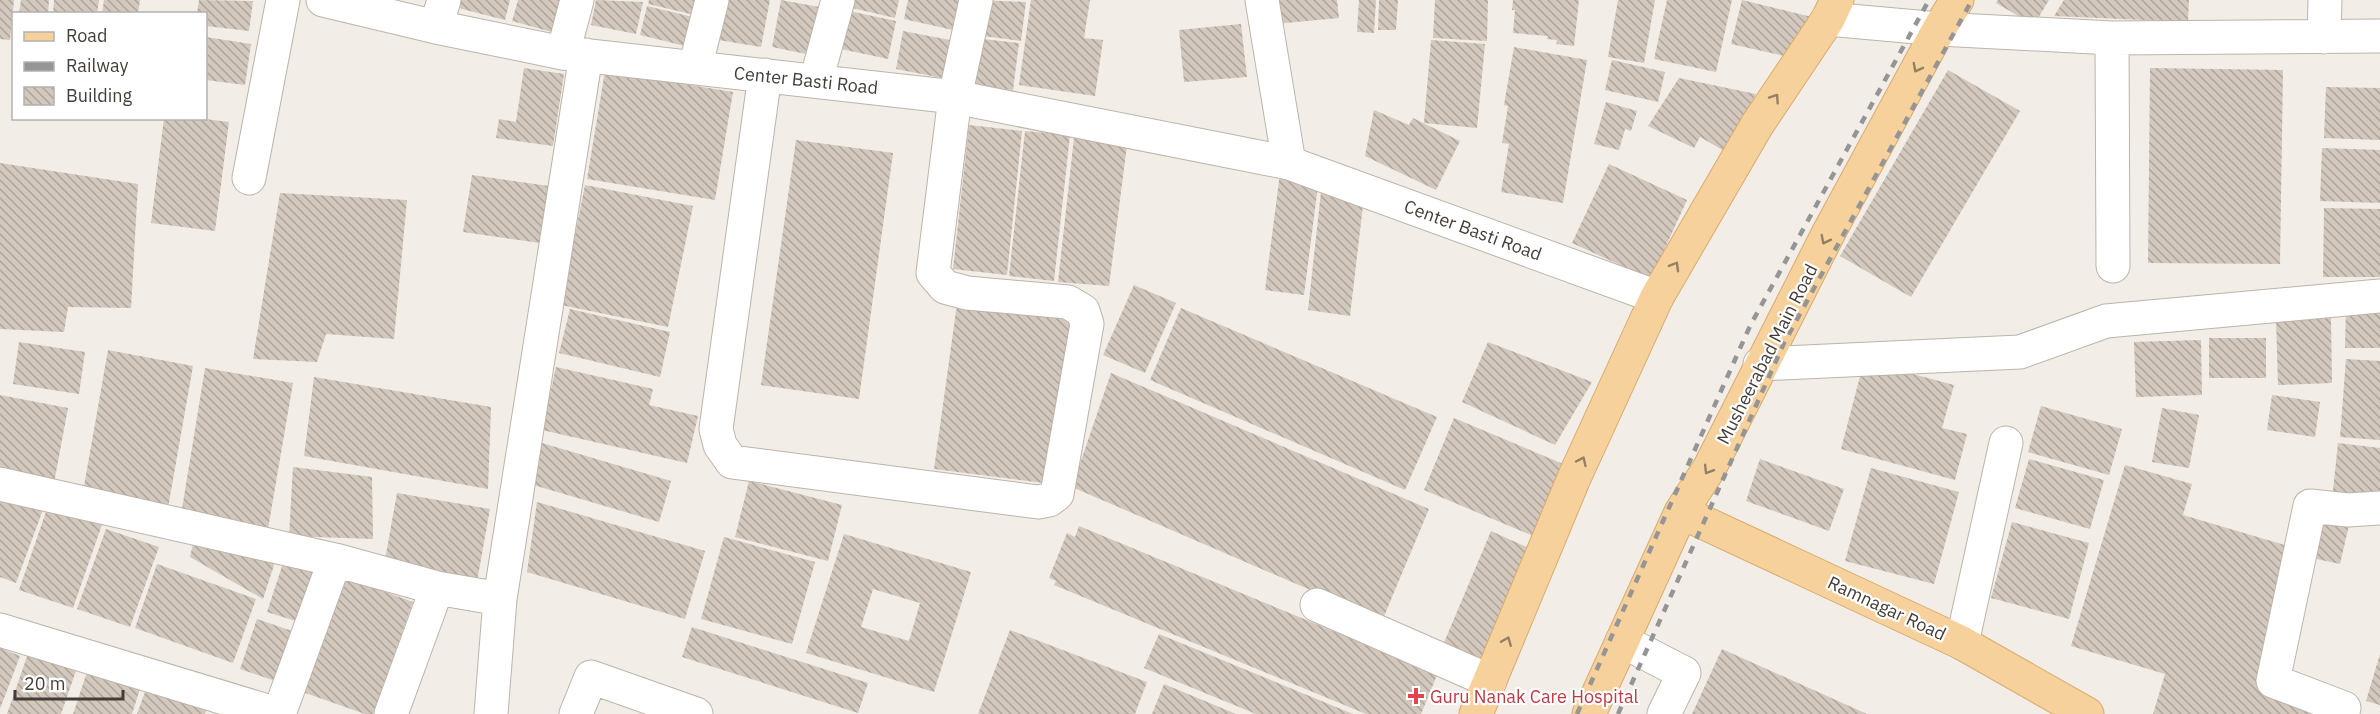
<svg xmlns="http://www.w3.org/2000/svg" width="2380" height="714" font-family="'IBM Plex Sans',sans-serif">
<style>
.building{fill:url(#building-back-hatch);fill-rule:evenodd}
.lines{fill:none;stroke-linecap:round;stroke-linejoin:round}
.minor-casing{stroke:#bdb4aa;stroke-width:35}
.major-casing{stroke:#d9ab6e;stroke-width:35}
.minor{stroke:#fff;stroke-width:33}
.major{stroke:#f6d19c;stroke-width:33}
.rail{stroke:#959595;stroke-width:4.5;stroke-dasharray:8 8;stroke-linecap:butt}
.oneway{stroke:#948064}
.health-dot{fill:#e0444e;stroke:#fff;stroke-width:2}
.labels{text-anchor:middle;dominant-baseline:central;stroke-width:4.5;stroke-linejoin:round;paint-order:stroke}
.street-label{font-size:18px;fill:#443d37;stroke:#fff}
.health-label{font-size:18px;fill:#be3a42;stroke:#fff;text-anchor:start}
</style>
<defs>
<pattern id="building-back-hatch" width="6" height="6" patternUnits="userSpaceOnUse" patternTransform="scale(1.5)"><rect width="6" height="6" fill="#d3c8bd"/><path d="M-1 5l2 2M0 0l6 6M5-1l2 2" fill="none" stroke="#ada49a"/></pattern>
</defs>
<rect width="100%" height="100%" fill="#f2ede7"/>
<path class="building" d="M0,0H14L10,40L0,39Z
M21,0H49L48,14H19Z
M54,0H99L97,14H53Z
M104,0H140L138,14H102Z
M199,0L253,1L249,31L206,26V14H197Z
M460,0H510L505,20L458,8Z
M518,0H569L559,34L512,21Z
M596,0L643,2L636,34L591,25Z
M649,0H703L699,16L648,4Z
M718,0H770L761,47L712,39Z
M781,0L825,8L816,56L772,47Z
M854,0H899L895,18L852,8Z
M908,0H963L957,31L904,19Z
M979,0L1026,2L1021,41L975,35Z
M1031,0H1090L1084,38L1103,40L1095,96L1019,85Z
M1273,0H1337L1339,18L1275,24Z
M1359,0H1376L1374,33L1357,32Z
M1379,0H1398L1396,30H1378Z
M1435,0H1488L1487,41L1433,38Z
M1513,0H1579L1574,46L1556,44L1557,40L1547,39L1548,36L1513,33L1515,10H1512Z
M1618,0H1655L1644,63L1608,57Z
M1667,0H1732L1716,72L1654,59Z
M1742,0L1812,17L1784,56L1731,44Z
M1998,0H2049L2034,25L1996,3Z
M2064,0H2189L2188,22L2054,16Z
M647,6L697,18L689,47L640,35Z
M849,11L896,21L888,59L841,49Z
M1241,24L1247,77L1184,82L1179,30Z
M903,31L955,41L947,79L896,69Z
M206,37L251,44L245,85L206,80Z
M974,38L1019,43L1013,90L969,84Z
M1431,40L1485,44L1477,128L1424,123Z
M1514,47L1587,60L1563,203L1501,192L1509,144L1502,143L1508,106L1504,105Z
M1612,60L1665,72L1658,102L1605,90Z
M524,68L564,74L553,146L496,138L499,119L516,122Z
M2150,68L2283,70L2280,264L2148,263Z
M1948,70L2020,111L1911,297L1840,256Z
M605,71L733,92L715,200L587,179Z
M1679,78L1756,94L1726,152L1700,137L1694,148L1648,126Z
M2326,87L2380,88V140L2324,138Z
M1606,102L1637,111L1631,131L1625,129L1619,150L1594,144Z
M1374,110L1409,125L1413,118L1460,141L1436,190L1365,156Z
M164,118H197L229,122L215,231L151,223Z
M969,125L1022,131L1007,275L953,269Z
M1025,131L1070,135L1054,281L1009,276Z
M1074,138L1127,145L1109,286L1058,282Z
M796,140L893,153L859,399L761,385Z
M2322,148L2380,150V203L2320,201Z
M0,163L138,184L131,308L68,307L64,332L0,329Z
M1609,164L1687,200L1651,279L1572,243Z
M1280,173L1319,178L1304,295L1265,290Z
M472,175L549,186L540,243L463,232Z
M585,185L693,206L668,327L561,305Z
M1321,192L1364,197L1350,316L1308,310Z
M280,193L407,200L394,339L326,334L317,362L253,359Z
M2324,208L2380,209V277H2323Z
M1134,285L1176,303L1145,373L1103,355Z
M957,304L1074,319L1051,484L934,469Z
M2346,307H2380V348H2345Z
M1181,308L1437,417L1405,490L1150,380Z
M570,309L670,332L660,377L559,353Z
M2331,317L2332,383L2278,385L2276,319Z
M2209,338H2266V378H2209Z
M2201,340L2202,395L2136,397L2134,342Z
M19,342L85,352L79,394L13,384Z
M1488,342L1592,382L1555,445L1462,402Z
M108,350L193,366L168,508L83,492Z
M2346,359L2380,361V440L2340,437Z
M1864,361L1954,385L1942,428L1967,434L1955,480L1841,449Z
M556,367L653,389L649,405L698,416L687,463L542,430Z
M205,368L293,383L268,529L181,515Z
M1111,373L1429,509L1382,621L1072,487Z
M314,377L491,407L488,489L304,456Z
M0,395L68,408L54,483L0,472Z
M2272,395L2320,402L2315,437L2267,430Z
M2041,406L2122,429L2109,475L2028,452Z
M2162,408L2199,415L2189,468L2152,462Z
M1454,418L1568,466L1538,538L1424,490Z
M542,443L671,481L659,522L530,484Z
M2338,443L2380,448V505L2332,500Z
M1760,459L1844,489L1829,531L1746,501Z
M2029,459L2104,480L2090,529L2015,508Z
M2125,465L2192,484L2183,515L2298,549L2256,686L2328,707L2326,714H2153L2165,674L2071,646Z
M293,467L372,477L373,539L289,536Z
M1871,468L1959,492L1934,584L1845,561Z
M749,481L842,505L828,561L735,537Z
M0,491L44,507L16,583L0,577Z
M397,493L490,509L476,587L383,571Z
M50,500L104,519L73,608L19,590Z
M537,502L705,551L685,619L527,572Z
M2317,514L2350,521L2340,564L2307,557Z
M2012,522L2089,543L2069,619L1991,598Z
M1079,526L1425,669L1442,663L1421,714H1366L1054,585L1056,581L1049,578L1067,533L1075,537Z
M106,529L159,547L130,627L77,609Z
M1491,531L1538,552L1486,672L1440,652Z
M844,534L971,572L934,692L806,653ZM873,589L920,603L909,641L861,627Z
M195,535L278,553L263,599L190,557Z
M724,537L815,562L792,644L701,619Z
M286,554L327,567L308,625L267,612Z
M157,564L256,599L233,663L135,628Z
M335,574L413,602L373,714H365L294,689Z
M257,619L301,634L284,684L240,669Z
M692,627L868,683L858,713L682,657Z
M1010,630L1147,682L1135,714H978Z
M1159,634L1353,714H1256L1144,668Z
M0,648L20,656L0,709Z
M30,648L78,665L61,714H7Z
M1722,649L1867,714H1692Z
M2380,654V705L2366,701Z
M87,672L140,689L132,714H73Z
M148,684L208,704L205,714H137Z
M1164,684L1236,714H1152Z"/>
<g class="lines">
<g class="minor-casing">
<path id="minor" d="M323,0L436,27L563,53L955,97L1289,163L1657,297
M1262,0L1289,163
M1828,19L1939,29L2112,38L2380,36
M436,27L444,0
M2324,37L2325,0
M2112,38L2113,266
M563,53L577,0
M695,68L712,0
M765,75L716,429L720,445L732,462L1038,502L1049,500L1057,494L1087,324L1083,311L1068,302L967,293L945,287L933,273L955,97L976,0
M816,81L838,0
M249,178L283,0
M1760,364L2020,352L2106,321L2380,296
M0,484L335,560L437,588L500,599
M1317,605L1490,681
M0,630L277,714
M1622,641L1684,673L1664,714
M1962,643L2006,443
M279,714L335,560
M391,714L437,588
M491,714L500,599L586,55
M576,714L591,677L696,714
M2342,714L2344,708L2273,681L2310,506L2348,510L2380,508"/>
</g>
<g class="major-casing">
<path id="major" d="M1681,512L1962,643L2087,714
M1476,714L1574,478L1657,297L1757,125L1828,19L1837,0
M1589,714L1681,512L1710,467L1829,232L1939,29L1957,0"/>
</g>
<use href="#minor" class="minor"/>
<use href="#major" class="major"/>
<path class="rail" d="M1577,714L1750,326L1929,0
M1618,714L1784,343L1972,0"/>
</g>
<defs><path id="oneway-chevron" d="M-2-3.5L2.5 0L-2 3.5" fill="none" stroke-width="1.6" stroke-linecap="round" stroke-linejoin="round" transform="scale(1.5)"/></defs>
<g class="oneway">
<use href="#oneway-chevron" transform="translate(1917 68) rotate(118)"/>
<use href="#oneway-chevron" transform="translate(1775 98) rotate(-56)"/>
<use href="#oneway-chevron" transform="translate(1825 240) rotate(117)"/>
<use href="#oneway-chevron" transform="translate(1675 266) rotate(-60)"/>
<use href="#oneway-chevron" transform="translate(1582 461) rotate(-65)"/>
<use href="#oneway-chevron" transform="translate(1708 470) rotate(121)"/>
<use href="#oneway-chevron" transform="translate(1507 641) rotate(-68)"/>
</g>
<path class="health-dot" d="M1413 687h6v6h6v6h-6v6h-6v-6h-6v-6h6z"/>
<g class="labels">
<g class="street-label">
<text transform="translate(806 80) rotate(6)">Center Basti Road</text>
<text transform="translate(1473 230) rotate(20)">Center Basti Road</text>
<text transform="translate(1767 354) rotate(-63)">Musheerabad Main Road</text>
<text transform="translate(1887 608) rotate(25)">Ramnagar Road</text>
</g>
<g class="health-label">
<text x="1430" y="696">Guru Nanak Care Hospital</text>
</g>
</g>
<rect x="12" y="12" width="195" height="108" fill="#ffffff" stroke="#b4b1af" stroke-width="1.5"/>
<rect x="24" y="32" width="30" height="9" fill="#f6d19c" stroke="#b4b1af" stroke-width="1.5"/>
<text x="66" y="42" font-size="18" fill="#443d37">Road</text>
<rect x="24" y="62" width="30" height="9" fill="#959595" stroke="#b4b1af" stroke-width="1.5"/>
<text x="66" y="72" font-size="18" fill="#443d37">Railway</text>
<rect x="24" y="87" width="30" height="18" fill="url(#building-back-hatch)" stroke="#b4b1af" stroke-width="1.5"/>
<text x="66" y="102" font-size="18" fill="#443d37">Building</text>
<path d="M15 690v9h108v-9" fill="none" stroke="#443d37" stroke-width="3"/>
<text x="24" y="690" font-size="18" fill="#443d37" stroke="#ffffff" stroke-width="4.5" paint-order="stroke">20 m</text>
</svg>
